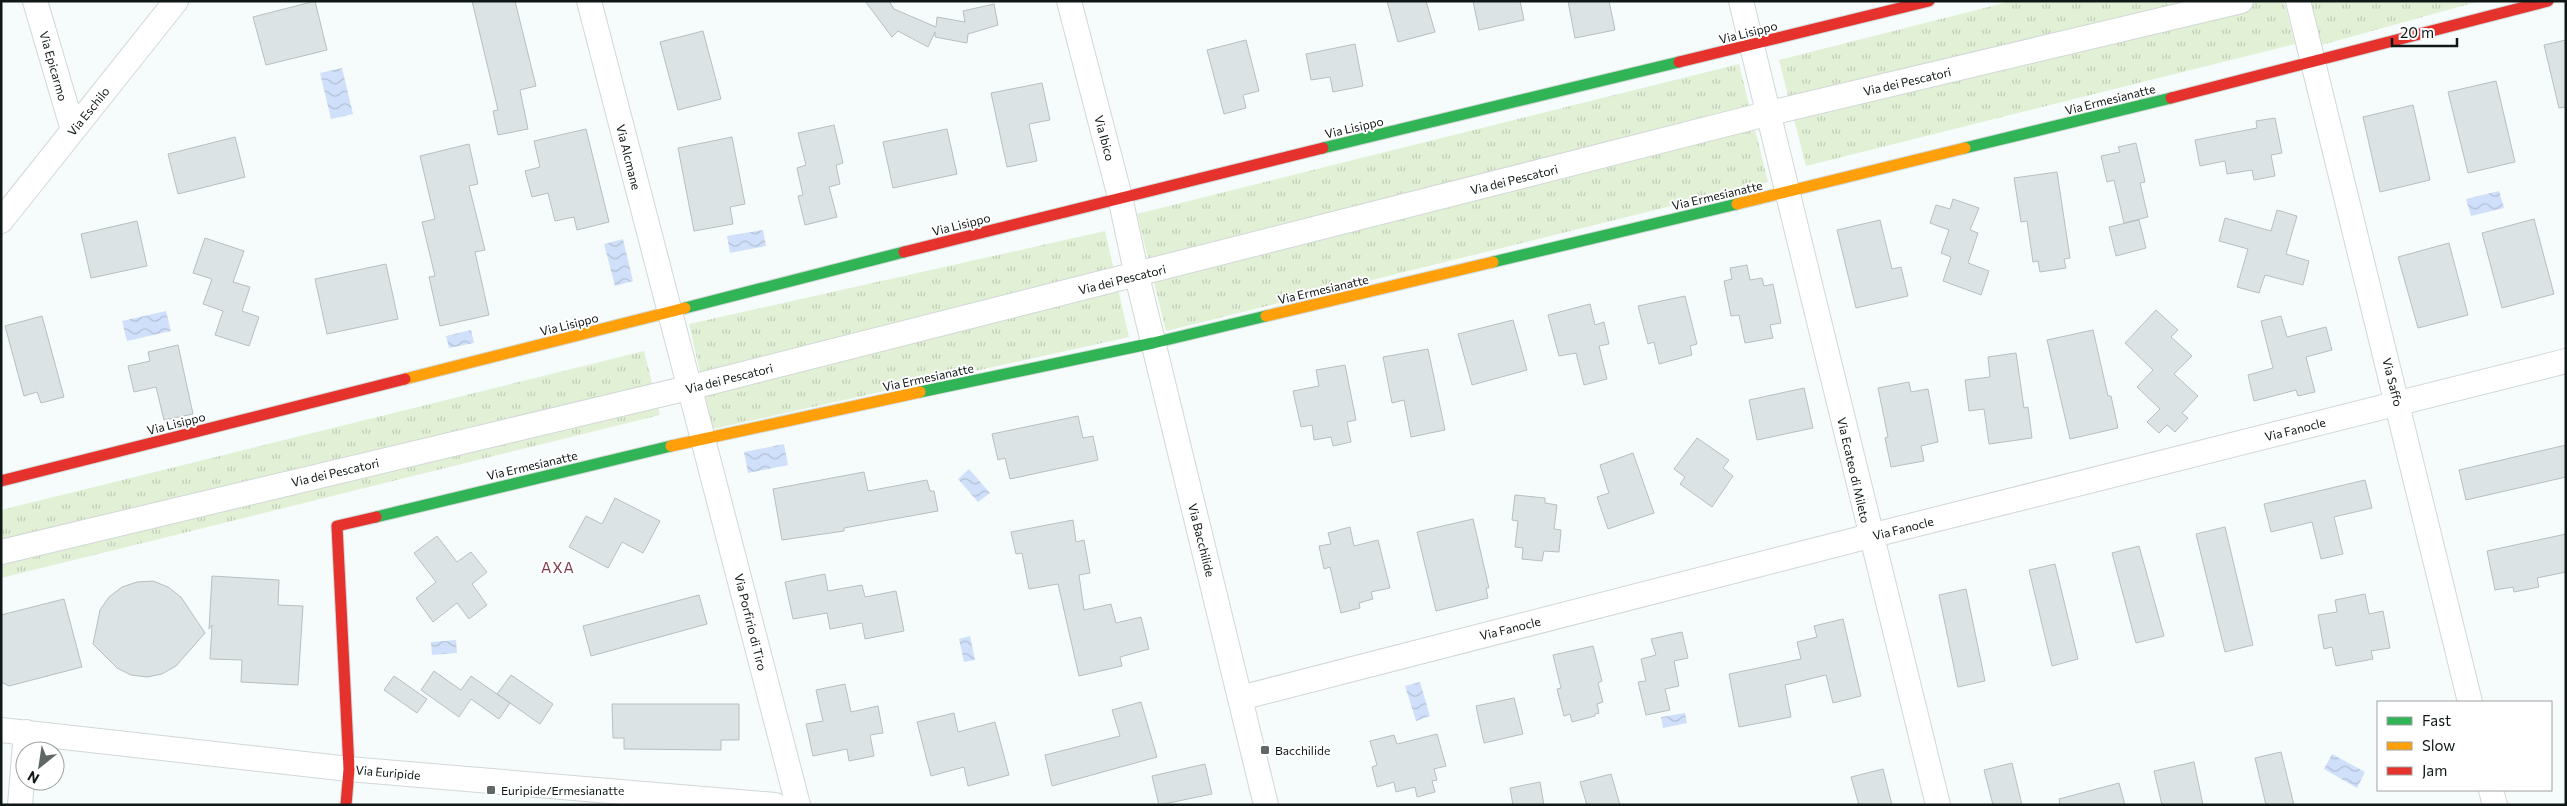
<svg xmlns="http://www.w3.org/2000/svg" width="2567" height="806" font-family="Commissioner,sans-serif">
<style>
.grass{fill:url(#grass-tufts)}
.water{fill:url(#water-waves)}
.building{fill:#dce3e4;stroke:#b8bfc0}
.lines{fill:none;stroke-linecap:round;stroke-linejoin:round}
.street-casing{stroke:#d1d8d7;stroke-width:26}
.fast-casing{stroke:#d1d8d7;stroke-width:13}
.slow-casing{stroke:#d1d8d7;stroke-width:13}
.jam-casing{stroke:#d1d8d7;stroke-width:13}
.street{stroke:#fefffe;stroke-width:24}
.fast{stroke:#30b455;stroke-width:11}
.slow{stroke:#ff9f0a;stroke-width:11}
.jam{stroke:#e5322d;stroke-width:11}
.poi-dot{fill:#606767;stroke:#fff;stroke-width:2}
.labels{text-anchor:middle;dominant-baseline:central;stroke-width:4;stroke-linejoin:round;paint-order:stroke}
.street-label{font-size:12px;fill:#101717;stroke:#fff}
.poi-label{font-size:12px;fill:#101717;stroke:#fff;text-anchor:start}
.quarter-label{font-size:15px;letter-spacing:1px;fill:#843c4d;stroke:#fff}
</style>
<defs>
<pattern id="grass-tufts" width="24" height="20" patternUnits="userSpaceOnUse" patternTransform="scale(1.25)"><rect width="24" height="20" fill="#e2f0d6"/><path d="M3 7l-1-3M5 7V3M7 7l1-3M15 17l-1-3M17 17v-4M19 17l1-3" fill="none" stroke="#c1cdb7"/></pattern>
<pattern id="water-waves" width="16" height="10" patternUnits="userSpaceOnUse" patternTransform="scale(1.25)"><rect width="16" height="10" fill="#d0e0fa"/><path d="M0 5q4-4 8 0t8 0" fill="none" stroke="#b2bfd6"/></pattern>
</defs>
<rect width="100%" height="100%" fill="#f5fcfb"/>
<path class="grass" d="M2012,1H2284L2295,44L1806,166L1779,60Z
M2305,1H2480L2318,46Z
M1739,64L1768,182L1166,331L1137,214Z
M1105,231L1129,337L713,429L689,324Z
M644,351L660,415L1,578V510Z"/>
<path class="water" d="M342,68L353,114L331,119L320,73Z
M2499,191L2504,208L2471,216L2466,199Z
M763,230L766,246L730,253L727,236Z
M623,239L633,281L615,286L604,244Z
M166,311L171,331L127,341L122,321Z
M471,330L474,343L449,348L446,336Z
M784,444L788,465L748,473L744,452Z
M969,469L990,493L978,502L958,479Z
M970,636L975,660L964,662L959,639Z
M456,640L457,653L432,655L431,642Z
M1420,682L1430,716L1416,721L1405,686Z
M1685,713L1687,723L1663,728L1661,717Z
M2332,754L2365,772L2357,788L2324,769Z"/>
<path class="building" d="M315,1L327,50L266,65L253,17Z
M472,1H515L536,86L520,90L528,129L498,135L493,111L498,110Z
M865,1H889L894,9L936,27L937,17L965,22L963,11L994,4L998,25L968,34L967,43L935,37V32L928,47L898,31L892,37Z
M1387,1H1426L1435,32L1398,42Z
M1473,1H1520L1524,20L1479,30Z
M1568,1H1609L1615,30L1575,38Z
M703,31L721,99L678,110L660,42Z
M1246,40L1259,91L1243,95L1246,108L1224,114L1207,50Z
M2566,40V107L2559,108L2544,45Z
M1355,44L1363,86L1333,92L1330,77L1311,80L1306,54Z
M2496,81L2515,162L2468,173L2448,92Z
M1042,83L1050,120L1029,124L1037,161L1007,167L991,93Z
M2413,105L2430,180L2380,192L2363,117Z
M2275,118L2282,153L2271,155L2275,176L2254,180L2252,170L2227,174L2225,161L2200,166L2195,140L2257,128L2256,121Z
M834,125L843,163L836,165L840,184L829,187L837,217L805,225L798,196L803,195L797,168L806,165L798,133Z
M586,129L609,222L577,230L574,217L555,221L548,193L532,197L525,171L540,167L534,141Z
M947,129L957,174L893,188L883,142Z
M235,137L245,177L178,194L168,154Z
M732,137L745,204L730,207L733,224L694,231L678,148Z
M2136,143L2145,182L2140,183L2148,217L2124,223L2114,180L2107,182L2101,156L2120,152L2118,147Z
M469,144L478,184L469,186L485,250L475,252L489,315L440,326L429,277L435,276L422,222L435,219L420,156Z
M2057,172L2070,258L2064,259L2066,268L2040,272L2038,261L2033,262L2027,221L2021,222L2014,178Z
M1953,199L1979,208L1970,230L1978,233L1968,263L1989,271L1981,295L1943,281L1951,257L1941,253L1949,230L1930,223L1936,205L1950,209Z
M2277,210L2297,216L2286,254L2309,261L2303,285L2265,275L2259,293L2237,287L2248,249L2219,241L2225,218L2271,231Z
M2534,219L2554,294L2502,308L2482,233Z
M1880,220L1892,269L1901,267L1908,296L1856,308L1837,230Z
M2139,220L2146,248L2116,256L2109,227Z
M137,221L147,266L91,278L81,234Z
M205,238L244,251L233,282L250,287L242,311L259,317L249,346L215,335L223,311L203,304L212,279L193,273Z
M2449,243L2468,315L2418,328L2398,257Z
M386,264L398,319L327,334L315,279Z
M1747,265L1750,280L1762,278L1764,286L1773,284L1781,323L1770,325L1773,338L1745,343L1739,315L1731,316L1724,281L1732,279L1730,268Z
M1685,296L1697,344L1690,346L1692,355L1659,364L1654,342L1648,344L1638,306Z
M1590,304L1595,325L1604,322L1609,344L1599,346L1607,379L1584,385L1576,353L1559,356L1548,315Z
M2156,310L2178,330L2171,337L2192,356L2174,374L2198,396L2182,413L2188,418L2175,432L2167,425L2159,433L2147,422L2160,409L2137,387L2153,370L2125,343Z
M42,316L64,397L41,403L37,392L24,396L5,326Z
M2281,316L2287,337L2326,327L2332,350L2306,357L2315,392L2298,396L2296,390L2254,401L2248,375L2273,368L2261,321Z
M1513,320L1527,370L1472,385L1458,334Z
M2093,330L2108,396H2111L2118,428L2070,439L2047,340Z
M178,345L193,414L164,420L156,387L134,392L128,366L150,361L148,352Z
M1428,349L1445,430L1411,437L1404,400L1392,403L1383,357Z
M2016,353L2024,408L2028,407L2032,438L1989,444L1984,409L1969,411L1965,380L1990,377L1988,357Z
M1345,365L1356,420L1347,422L1351,442L1333,446L1331,437L1314,440L1312,425L1301,427L1293,391L1319,386L1316,370Z
M1909,382L1911,392L1928,389L1938,442L1921,446L1924,461L1891,467L1885,438L1888,437L1878,388Z
M1804,388L1813,428L1757,440L1749,400Z
M1078,416L1083,438L1093,436L1098,460L1010,479L1005,458L998,460L992,434Z
M1697,438L1729,460L1723,468L1733,476L1712,507L1680,484L1685,477L1674,469Z
M2566,445V477L2466,500L2459,470Z
M1633,453L1654,513L1608,529L1597,497L1609,493L1600,465Z
M864,472L868,491L927,480L930,491H934L938,511L844,528V531L782,540L773,489Z
M2365,480L2372,508L2334,517L2343,554L2321,559L2312,522L2271,532L2264,504Z
M1515,495L1545,498V503L1557,505L1554,529L1561,530L1559,552L1544,551L1542,561L1522,559L1523,548L1515,547L1518,521L1512,520Z
M615,498L660,521L643,553L622,542L608,568L569,547L586,516L602,524Z
M1473,519L1489,588H1486L1488,598L1436,611L1417,532Z
M1073,520L1076,542L1084,540L1090,573L1079,575L1084,610L1111,604L1116,623L1141,617L1149,649L1120,657L1122,666L1079,676L1058,584L1029,589L1022,553L1016,554L1011,532Z
M1350,527L1354,546L1378,540L1390,588L1371,592L1373,599L1359,603L1360,608L1341,613L1330,567L1324,569L1319,546L1331,544L1328,533Z
M2225,527L2253,645L2225,652L2196,534Z
M2566,534V572L2537,578L2539,587L2514,592L2513,587L2495,590L2487,551Z
M437,536L457,562L471,552L487,572L472,584L487,605L469,619L457,603L433,622L416,598L436,582L414,553Z
M2139,546L2164,636L2136,643L2112,553Z
M2055,564L2078,659L2052,666L2029,570Z
M825,574L828,591L862,585L865,597L896,591L904,631L865,639L862,623L830,629L827,613L793,619L785,582Z
M212,576L279,580L278,605L303,606L298,685L241,682L242,660L210,659L212,625L209,629Z
M153,581L168,587L181,597L205,633L176,666L162,674L147,677L131,675L117,668L93,644L100,610L109,597L122,587L137,582Z
M1966,589L1985,681L1958,687L1939,595Z
M2365,594L2369,614L2383,611L2390,648L2371,651L2373,659L2336,666L2332,647L2324,649L2318,615L2337,612L2335,600Z
M699,595L707,624L591,656L583,626Z
M64,599L82,667L9,686L1,682V615Z
M1843,619L1861,696L1833,703L1826,675L1785,685L1791,717L1739,727L1729,674L1801,659L1797,642L1817,637L1814,626Z
M1682,632L1688,658L1674,661L1679,686L1665,689L1670,710L1646,715L1638,682L1646,681L1641,659L1656,655L1651,639Z
M1593,646L1602,681L1598,683L1603,702L1597,704L1599,713L1595,714V716L1572,722L1570,714L1564,716L1557,689L1561,688L1553,655Z
M434,671L461,690L471,676L510,703L499,719L471,699L459,717L421,690Z
M511,675L553,704L540,724L497,694Z
M394,676L427,699L417,713L384,690Z
M845,684L851,712L878,706L883,733L870,735L874,756L849,761L847,749L813,756L806,724L823,721L816,690Z
M1514,698L1523,734L1484,743L1476,706Z
M1141,702L1157,757L1052,786L1045,755L1120,736L1112,710Z
M612,704H739V740H721V750L624,749V738H613Z
M954,713L958,732L995,722L1009,775L968,786L964,767L931,776L917,722Z
M1437,734L1446,766L1434,769L1437,780L1432,781L1435,792L1417,797L1415,787L1396,792L1394,782L1377,787L1372,767L1377,765L1370,741L1394,735L1397,744Z
M2281,752L2294,805H2266L2255,758Z
M2194,762L2203,805H2162L2154,771Z
M2012,763L2022,805H1993L1984,770Z
M1205,764L1212,794L1159,805L1152,776Z
M1883,769L1892,805H1859L1851,777Z
M1611,774L1620,805H1587L1580,782Z
M1540,782L1544,805H1513L1510,788Z
M2119,783L2125,805H2060L2059,799Z"/>
<g class="lines">
<g class="street-casing">
<path id="street" d="M35,1L73,130
M589,1C657,270 729,537 798,805
M1069,1L1120,197L1137,276L1266,805
M1741,1C1807,269 1870,537 1938,805
M2298,1L2470,702
M1,221L176,1
M1,552L688,388L1770,113L2241,1
M1240,698L1870,536L2566,361
M1,730L349,769L775,805
M2491,790L2495,805
M20,805L26,732"/>
</g>
<g class="fast-casing">
<path id="fast" d="M1323,148L1679,62
M1965,148L2171,98
M1493,262L1737,204
M685,308L904,252
M920,392L1153,343L1266,316
M376,517L671,446"/>
</g>
<g class="slow-casing">
<path id="slow" d="M1737,204L1965,148
M1266,316L1493,262
M405,379L685,308
M671,446L920,392"/>
</g>
<g class="jam-casing">
<path id="jam" d="M1679,62L1929,1
M2171,98L2548,1
M904,252L1323,148
M1,481L405,379
M346,805L349,769L337,526L376,517"/>
</g>
<use href="#street" class="street"/>
<use href="#fast" class="fast"/>
<use href="#slow" class="slow"/>
<use href="#jam" class="jam"/>
</g>
<g class="poi-dot">
<rect x="1260" y="745" width="10" height="10" rx="2.5"/>
<rect x="486" y="785" width="10" height="10" rx="2.5"/>
</g>
<g class="labels">
<g class="street-label">
<text transform="translate(1748 32) rotate(-14)">Via Lisippo</text>
<text transform="translate(54 66) rotate(74)">Via Epicarmo</text>
<text transform="translate(1907 81) rotate(-13)">Via dei Pescatori</text>
<text transform="translate(2110 99) rotate(-14)">Via Ermesianatte</text>
<text transform="translate(88 111) rotate(-51)">Via Eschilo</text>
<text transform="translate(1354 127) rotate(-13)">Via Lisippo</text>
<text transform="translate(1105 138) rotate(75)">Via Ibico</text>
<text transform="translate(629 157) rotate(76)">Via Alcmane</text>
<text transform="translate(1514 179) rotate(-14)">Via dei Pescatori</text>
<text transform="translate(1717 195) rotate(-13)">Via Ermesianatte</text>
<text transform="translate(961 224) rotate(-14)">Via Lisippo</text>
<text transform="translate(1122 279) rotate(-14)">Via dei Pescatori</text>
<text transform="translate(1323 289) rotate(-13)">Via Ermesianatte</text>
<text transform="translate(569 324) rotate(-14)">Via Lisippo</text>
<text transform="translate(928 377) rotate(-12)">Via Ermesianatte</text>
<text transform="translate(729 378) rotate(-14)">Via dei Pescatori</text>
<text transform="translate(2393 382) rotate(76)">Via Saffo</text>
<text transform="translate(176 423) rotate(-14)">Via Lisippo</text>
<text transform="translate(2295 429) rotate(-14)">Via Fanocle</text>
<text transform="translate(532 465) rotate(-13)">Via Ermesianatte</text>
<text transform="translate(1854 470) rotate(77)">Via Ecateo di Mileto</text>
<text transform="translate(335 472) rotate(-13)">Via dei Pescatori</text>
<text transform="translate(1903 528) rotate(-14)">Via Fanocle</text>
<text transform="translate(1202 540) rotate(76)">Via Bacchilide</text>
<text transform="translate(751 622) rotate(76)">Via Porfirio di Tiro</text>
<text transform="translate(1510 628) rotate(-14)">Via Fanocle</text>
<text transform="translate(388 772) rotate(5)">Via Euripide</text>
</g>
<g class="poi-label">
<text x="1275" y="750">Bacchilide</text>
<text x="501" y="790">Euripide/Ermesianatte</text>
</g>
<g class="quarter-label">
<text x="558" y="567">AXA</text>
</g>
</g>
<rect width="2567" height="806" fill="none" stroke="#101717" stroke-width="5"/>
<rect x="2377" y="701" width="175" height="90" fill="#ffffff" stroke="#9fa2a2"/>
<rect x="2387" y="717" width="25" height="8" fill="#30b455" stroke="#9fa2a2"/>
<text x="2422" y="726" font-size="15" fill="#101717">Fast</text>
<rect x="2387" y="742" width="25" height="8" fill="#ff9f0a" stroke="#9fa2a2"/>
<text x="2422" y="751" font-size="15" fill="#101717">Slow</text>
<rect x="2387" y="767" width="25" height="8" fill="#e5322d" stroke="#9fa2a2"/>
<text x="2422" y="776" font-size="15" fill="#101717">Jam</text>
<g transform="translate(40 766) rotate(210)"><circle r="24" fill="#ffffff" stroke="#9fa2a2"/>
<path d="M0-4L9 19L0 12L-9 19Z" fill="#606767"/>
<text y="-8" font-size="14" font-weight="bold" text-anchor="middle" fill="#101717">N</text>
</g>
<path d="M2392 38v8h65v-8" fill="none" stroke="#101717" stroke-width="2.5"/>
<text x="2400" y="38" font-size="15" fill="#101717" stroke="#ffffff" stroke-width="4" paint-order="stroke">20 m</text>
</svg>
